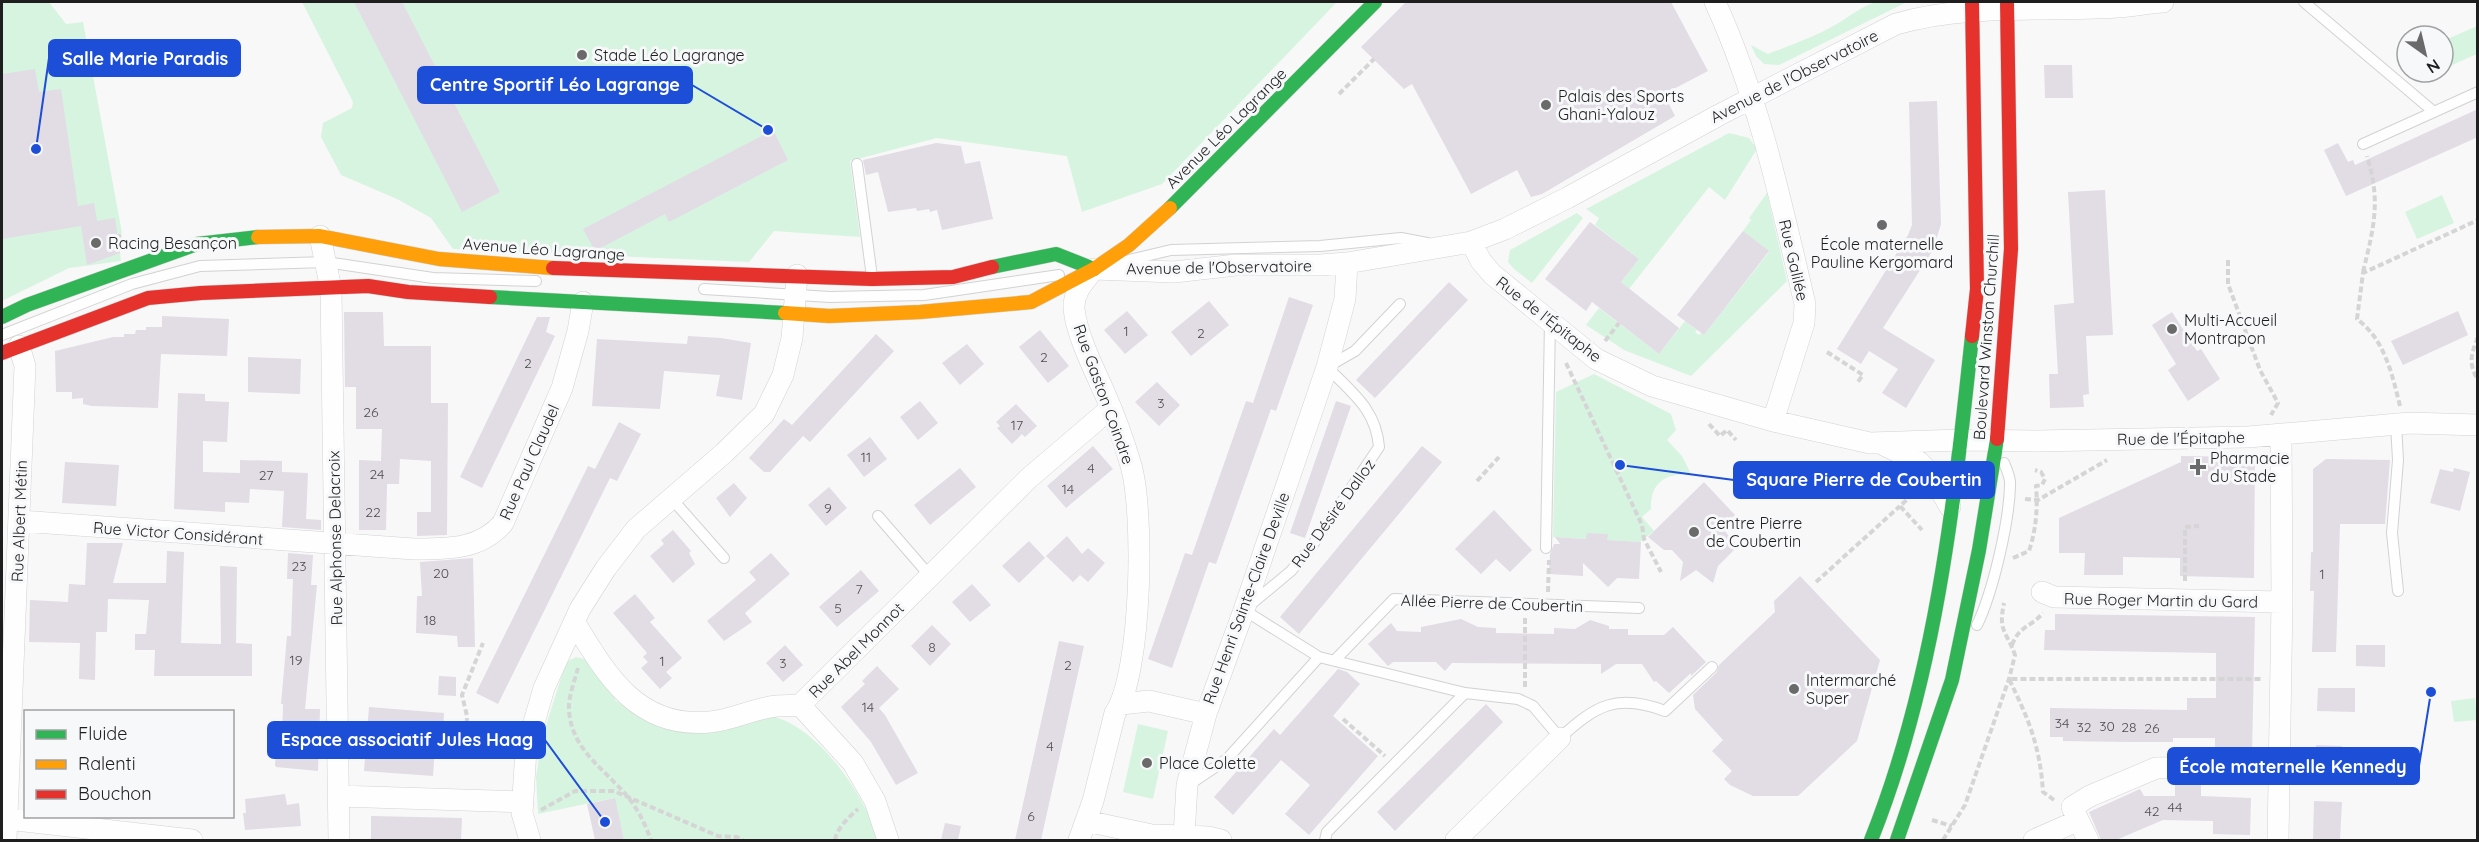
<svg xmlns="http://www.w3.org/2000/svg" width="2479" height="842" font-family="Quicksand,sans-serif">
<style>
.green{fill:#d7f4e0}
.building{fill:#e2dce5}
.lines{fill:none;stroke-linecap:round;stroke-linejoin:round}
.lane-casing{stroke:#d2d2d2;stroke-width:12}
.street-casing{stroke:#d2d2d2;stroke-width:22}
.fast-casing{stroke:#d2d2d2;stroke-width:15}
.slow-casing{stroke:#d2d2d2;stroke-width:15}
.jam-casing{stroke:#d2d2d2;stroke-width:15}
.path{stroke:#d5d5d6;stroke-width:4;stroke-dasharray:6 3;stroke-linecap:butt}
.lane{stroke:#fefefe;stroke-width:10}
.street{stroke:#fefefe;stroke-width:21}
.fast{stroke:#30b455;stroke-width:14}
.slow{stroke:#ff9f0a;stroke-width:14}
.jam{stroke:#e5322d;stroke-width:14}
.poi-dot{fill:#6a6a6b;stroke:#f7f8f9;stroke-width:2}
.labels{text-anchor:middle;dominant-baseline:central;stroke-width:6;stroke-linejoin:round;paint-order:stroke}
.number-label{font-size:14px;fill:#4f4e50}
.poi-label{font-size:16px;fill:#1e1e1f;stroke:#f7f8f9;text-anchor:start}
.street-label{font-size:16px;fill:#1e1e1f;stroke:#f7f8f9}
.leader{fill:none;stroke:#1d4ed8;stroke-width:2}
.callout-dot{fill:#1d4ed8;stroke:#f7f8f9;stroke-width:2}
.callout{fill:#1d4ed8;stroke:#1d4ed8;stroke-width:2}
.callout-label{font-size:18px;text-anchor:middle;font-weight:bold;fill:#fff}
</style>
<rect width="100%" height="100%" fill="#f8f8f8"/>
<path class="green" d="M2,2H49L66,24L83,22L122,233L118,234L121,261L69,268L2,301Z
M302,2H1337L1162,184L1082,212L1067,156L937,138L850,161L860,237L774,231L749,262L453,249L431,218L397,199L341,175L321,137L323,123L352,108L353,102Z
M1876,2H1907L1779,65L1764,64L1756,56L1751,45L1768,54C1791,45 1814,37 1835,25C1849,17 1860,7 1876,2Z
M2477,26V54L2443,69V41Z
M1729,133L1749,138L1757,149L1725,200L1709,187L1629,289L1621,282L1639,259L1595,225L1599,218L1586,209Z
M1767,193L1787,281L1691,376L1624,350L1586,325L1599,308L1659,354L1685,321L1697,330L1695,332L1699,335L1701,333L1704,335L1769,252L1743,231L1751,220L1749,218Z
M2442,195L2454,223L2417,239L2405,212Z
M1577,213L1583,218L1532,283L1514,269L1508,262L1510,250Z
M1594,374L1671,414L1676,430L1667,440L1682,456L1691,474C1666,473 1650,482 1651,509L1642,517L1654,531L1640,542L1553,537L1556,392Z
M576,657L589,660L617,692L615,700L643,719L772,716C821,729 864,795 879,840H624L614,798L538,814L536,777L542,738L566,662Z
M2475,698L2477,720L2454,722L2451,701Z
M1138,724L1168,731L1153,799L1123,792Z"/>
<path class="building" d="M354,2H402L500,192L462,212Z
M1406,2H1671L1708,71L1664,94L1675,116L1542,194L1531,197L1517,170L1471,194L1412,84L1404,89L1361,47Z
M2044,65H2072L2073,98H2045Z
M35,69L39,92L61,89L78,206L94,203L97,221L115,218L120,253L87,265L81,226L2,239V74Z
M1937,101L1941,224L1933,250L1883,328L1935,360L1906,408L1882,393L1898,369L1869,351L1861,364L1837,349L1908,235L1912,225L1909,102Z
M2478,109V137L2346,196L2324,150L2338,143L2348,162L2353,160L2355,165Z
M773,130L788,160L669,222L665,214L595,251L583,229Z
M936,143L961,146L965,164L980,161L993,219L942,230L937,210L930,212L929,209L917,211L916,208L888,212L878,172L866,175L863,160Z
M2105,190L2113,335L2086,336L2089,394L2083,395L2084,407L2050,408L2049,374H2058L2054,305L2074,303L2068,192Z
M1590,222L1639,259L1621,282L1679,328L1659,354L1592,302L1586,311L1545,279Z
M1743,231L1769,251L1704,335L1677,315Z
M1449,282L1468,300L1375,398L1356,380Z
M1289,297L1313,305L1276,411L1271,409L1216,564L1209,562L1172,668L1148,659L1185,553L1192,555L1246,401L1253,403Z
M1209,301L1229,325L1191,356L1171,332Z
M1127,311L1148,335L1125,354L1104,330Z
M2458,311L2468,335L2403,365L2391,341Z
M344,312H383L384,346H431V403H448L447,535L417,536V512H431V461L400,459L399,484H387L386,530H359V460L381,461L382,429H356V387H345Z
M2172,312L2197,351L2201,349L2220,379L2188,401L2168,370L2176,364L2152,325Z
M162,316L229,319L227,356L161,354L158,408L92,406L83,404V398L72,399V392H56L55,351L113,337H124V334H135L136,330H146V327H162Z
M537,317H550L546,332L555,336L482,488L460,477Z
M1040,330L1069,366L1048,383L1019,347Z
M876,334L894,351L810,442L803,436L770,472H764L749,458L784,419L792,425Z
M688,336L721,338L751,343L742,400L716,396L720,375L664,371L660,409L592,406L597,339L687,344Z
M967,344L984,364L960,385L942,363Z
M248,357L301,359L300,394L248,392Z
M1157,382L1180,405L1159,426L1135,402Z
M178,393L205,394V401L229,402L227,442L203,441V472L240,473V460L282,461V472L308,473L306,519L321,520V530L282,527L284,491L250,489L249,503L225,502V512L174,509Z
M920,401L938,423L918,440L900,417Z
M1336,401L1351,406L1305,538L1290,533Z
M1016,404L1037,426L1025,437L1022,434L1012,444L997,428L1000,426L996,422Z
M619,422L641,434L617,481L610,478L498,704L476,693L588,466L595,469Z
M870,437L887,459L864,477L847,455Z
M1093,446L1113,469L1066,508L1047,486Z
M1422,446L1442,462L1299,634L1280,617Z
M2181,456L2255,457L2254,578L2180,576V558L2123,557V575H2084L2085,553H2059V518L2181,462Z
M2326,459L2390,460L2385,524H2340L2336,652H2312L2314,591H2310L2311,552H2313V469Z
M65,462L119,465L116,506L62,503Z
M960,468L976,487L930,525L914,505Z
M2454,468L2470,472L2460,511L2430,503L2440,469L2453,472Z
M1704,482L1735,515L1722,528L1738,546L1718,566L1713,583L1696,570L1680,581L1683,562L1672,550H1664L1648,537Z
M734,483L747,498L730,517L716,498Z
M829,487L847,508L826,526L808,505Z
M1494,510L1532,550L1510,572L1496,559L1481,574L1455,549Z
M673,530L691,551L689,553L695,564L673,583L650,556L664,544L661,540Z
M1587,533L1608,534L1607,540L1641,542L1639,579L1617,578L1608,587L1583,563V576L1549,574L1550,554L1554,544H1560L1555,537L1586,539Z
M1067,536L1082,554L1088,548L1105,563L1088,582L1080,575L1073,582L1046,556Z
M1029,541L1045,558L1019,583L1002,566Z
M87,543H123L113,583H166L167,551L184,552L181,643L221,644L220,566L237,567L236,643L252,644V676H154L155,650H135V634H146L149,600L108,599L107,632H96L95,680L79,679L80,643L29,642L30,600L68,602L69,584L85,585Z
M288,553L313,555L311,585H317L305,709H320L318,771L276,767L275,765L277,741H282L283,704H281L287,636H291L293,579H287Z
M771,553L790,574L745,613L752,622L724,641L707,621L756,580L749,572Z
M473,558L475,647H458L457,636L416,633L417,596H422L420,562Z
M861,570L879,591L837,627L819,607Z
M1800,576L1880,660L1857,741L1798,796H1753L1730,785L1724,779L1732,771L1712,751L1723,740L1695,709L1693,695L1717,672L1719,665L1775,612L1774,601Z
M972,584L991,605L970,622L952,602Z
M635,594L655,618L650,622L682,658L666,672L672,678L660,689L641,668L648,662L643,657L647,653L613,613Z
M2055,614L2255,617L2252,754H2215V738H2173V742H2128L2063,741V737H2050V708L2187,710V698H2216V653L2044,650L2045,630H2055Z
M1461,619L1478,627L1496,628V633L1554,634V628L1575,629L1590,620L1609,626V629H1628V635H1664L1673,627L1706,662L1691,676V673L1669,693L1656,681L1654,682L1642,664H1616L1601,674V664L1452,663L1445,671L1436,662H1393L1388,666L1368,644L1391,623L1397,631L1421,632V627Z
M932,625L951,644L930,666L911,646Z
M1059,641L1084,646L1041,840H1015Z
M785,645L803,665L783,682L766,663Z
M2356,645H2385V667L2356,666Z
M877,666L899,689L879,708L885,715L918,773L896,785L871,742L841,707L865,684L862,681Z
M1338,669L1347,672L1360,684L1333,716L1378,756L1309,835L1285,814L1310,785L1281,760L1233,815L1214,797L1274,729L1280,735Z
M439,676L456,677V696L438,695Z
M2318,688H2355V712L2317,711Z
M1486,704L1503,722L1395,831L1377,812Z
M369,707L444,713L443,732L436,731L433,776L364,771Z
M2316,745L2342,746L2341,771L2316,770Z
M2175,781H2201V796L2251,798L2250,835L2213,834V821L2163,820L2116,840H2101L2089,812L2140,789L2144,796H2175Z
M285,794L287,805L299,803L301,826L245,830L243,813H246L245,799Z
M615,798L624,840H595L587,804Z
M2314,801L2342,802L2340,840H2313Z
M371,816L462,818L461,840H371Z
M945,823L961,826L958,840H941Z"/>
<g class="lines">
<g class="lane-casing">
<path id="lane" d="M2304,2L2434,112
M2363,144L2478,92
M857,164L872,277
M1121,262L1171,250L1320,246L1401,238L1427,243
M704,289L830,297L924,295L1059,275
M1400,304L1355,351L1327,367C1352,393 1376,409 1379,447L1314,543L1291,571L1244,610L1319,657L1465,693L1518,699L1533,706L1560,738C1596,705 1617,693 1665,711L1712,667
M2,335L132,284L200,266L326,262L433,278L536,281
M2396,424L2398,460L2392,533L2398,591
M672,499L724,558
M878,516L930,576
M1546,548L1550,321
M1977,625C1993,592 2009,522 2010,486C2011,478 2007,470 2004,463
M1335,660L1394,599L1639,608
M1190,784L1227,759L1319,657
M1325,840L1327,832L1465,693"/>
</g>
<g class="street-casing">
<path id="street" d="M1715,2C1759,98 1781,202 1805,304L1804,323L1773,421
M320,236L331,289L339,840
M1471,242L1481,261L1492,274L1596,359L1652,386L1773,421L1870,443L1961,440L2036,441L2248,437L2410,423L2478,425
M1884,445L1919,462L1931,474L1950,507
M20,521L414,549C447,549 480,550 503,523L562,388L578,331L583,302
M2042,592L2054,597L2282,602
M575,623C607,676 638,729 710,722C733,720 754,708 777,706C785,705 792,706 800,705L1029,478L1111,408
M1121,704L1149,701L1206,714
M800,705L853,763L875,801L888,840
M338,796L523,802
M7,819L192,840
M1086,821L1152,835L1184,836L1187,785L1206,714L1244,610L1327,367L1345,299L1347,263
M6,840L25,366L19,346
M530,840L522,813L526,750L544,688L580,609L606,568L636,529L724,453L764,414L783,375L792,338L797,275
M1079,840L1093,801L1115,713C1142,674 1145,508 1130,462C1123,439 1115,416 1105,394C1094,369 1077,336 1074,309C1073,292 1084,282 1094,269L1174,272L1236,265H1320L1347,263L1471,242L1505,229L1567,198L1719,115L1896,24C1969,3 2042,12 2117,7C2132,6 2148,3 2163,2
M1184,840V836L1208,837L1221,840
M1456,840L1560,738
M2034,840L2077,821
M2088,840L2072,807L2090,796L2156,768L2280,766
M2278,840L2282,602L2281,435"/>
</g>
<g class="fast-casing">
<path id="fast" d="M1170,208L1375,2
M992,267L1056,254L1094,269
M490,297L785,313
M2,317L27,305L197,244L258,237
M1871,840C1935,680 1954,506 1972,336
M1897,840L1952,680L1979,550L1997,439"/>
</g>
<g class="slow-casing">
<path id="slow" d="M258,237L320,236L439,259L553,268
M785,313L829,316L920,312L1031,302L1094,269L1129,245L1170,208"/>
</g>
<g class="jam-casing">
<path id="jam" d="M553,268L872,279L953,277L992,267
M1972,336L1977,289L1972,2
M2,353L148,298L201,293L368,286L408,292L490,297
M1997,439L2011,249L2007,2"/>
</g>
<path class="path" d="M1339,94L1374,59
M119,234L121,246
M2228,260V284L2260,370L2278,403L2271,415
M2363,272C2374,227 2381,201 2367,156
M2478,337C2471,354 2468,364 2478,380
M1605,341L1619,323
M1827,352L1863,375L1857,383
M1566,363L1642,525L1644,539L1661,572
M2400,406C2392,374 2385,340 2357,319L2363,273L2478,220
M1709,424L1720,436L1727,430L1736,440
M1883,468L1913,494L1920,497
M1477,481L1499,457
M1913,494L1900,506L1922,530
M2025,499L2038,500L2107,460
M2013,558L2029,551C2036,530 2038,508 2036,486L2042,485L2045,479L2041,472L2035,470
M2185,581V527L2199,526
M1816,582L1900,506
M1548,592L1549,560
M2012,645C2019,626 2031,627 2043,613
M578,668C575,679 570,693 569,704C568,748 602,766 627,796C638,809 645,824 651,840
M1525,687V616
M1343,719L1385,756
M466,751L467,716L462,695L483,643
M2054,800L2043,792C2040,746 2029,720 2009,679H2261
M541,810L575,791H614L718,836L737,837L743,840
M1932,820L1952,826
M835,840C837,828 849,817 858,809
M1943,840L1965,805L2009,679L2015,655C2006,630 1998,632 2004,603"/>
<use href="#lane" class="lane"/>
<use href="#street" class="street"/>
<use href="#fast" class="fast"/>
<use href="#slow" class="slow"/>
<use href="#jam" class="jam"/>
</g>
<g class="poi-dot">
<circle cx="582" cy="55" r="6"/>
<circle cx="1546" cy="105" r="6"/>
<circle cx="1882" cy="225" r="6"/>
<circle cx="96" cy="243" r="6"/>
<circle cx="2172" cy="329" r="6"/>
<path d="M2195 458h6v6h6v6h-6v6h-6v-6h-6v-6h6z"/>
<circle cx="1694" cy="532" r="6"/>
<circle cx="1794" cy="689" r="6"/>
<circle cx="1147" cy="763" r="6"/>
</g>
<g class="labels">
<g class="number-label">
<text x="1126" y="331">1</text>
<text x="1201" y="333">2</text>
<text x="1044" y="357">2</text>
<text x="528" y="363">2</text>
<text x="1161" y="403">3</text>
<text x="371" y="412">26</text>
<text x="1017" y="425">17</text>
<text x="866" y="457">11</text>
<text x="1091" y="468">4</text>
<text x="377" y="474">24</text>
<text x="266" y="475">27</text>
<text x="1068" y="489">14</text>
<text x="828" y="508">9</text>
<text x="373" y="512">22</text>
<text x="299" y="566">23</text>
<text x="441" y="573">20</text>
<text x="2322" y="574">1</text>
<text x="859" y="589">7</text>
<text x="838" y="608">5</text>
<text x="430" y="620">18</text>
<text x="932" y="647">8</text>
<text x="296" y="660">19</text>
<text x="662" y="661">1</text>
<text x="783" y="663">3</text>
<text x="1068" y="665">2</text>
<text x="868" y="707">14</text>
<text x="2062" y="723">34</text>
<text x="2107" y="726">30</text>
<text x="2084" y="727">32</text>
<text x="2129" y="727">28</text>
<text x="2152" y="728">26</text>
<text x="1050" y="746">4</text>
<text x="2175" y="807">44</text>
<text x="2152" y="811">42</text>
<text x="1031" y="816">6</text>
</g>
<g class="poi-label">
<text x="594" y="55">Stade Léo Lagrange</text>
<text x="1558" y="96">Palais des Sports<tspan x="1558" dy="18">Ghani-Yalouz</tspan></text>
<text x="108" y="243">Racing Besançon</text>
<text x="1882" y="244" text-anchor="middle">École maternelle<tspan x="1882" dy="18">Pauline Kergomard</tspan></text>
<text x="2184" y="320">Multi-Accueil<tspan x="2184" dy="18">Montrapon</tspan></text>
<text x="2210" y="458">Pharmacie<tspan x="2210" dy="18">du Stade</tspan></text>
<text x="1706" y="523">Centre Pierre<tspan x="1706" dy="18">de Coubertin</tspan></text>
<text x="1806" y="680">Intermarché<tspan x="1806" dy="18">Super</tspan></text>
<text x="1159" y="763">Place Colette</text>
</g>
<g class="street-label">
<text transform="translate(1794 76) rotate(-27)">Avenue de l'Observatoire</text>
<text transform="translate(1226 128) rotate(-45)">Avenue Léo Lagrange</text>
<text transform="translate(544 249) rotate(4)">Avenue Léo Lagrange</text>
<text transform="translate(1794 260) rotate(77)">Rue Galilée</text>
<text transform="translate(1219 267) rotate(-1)">Avenue de l'Observatoire</text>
<text transform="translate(1549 319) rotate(38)">Rue de l'Épitaphe</text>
<text transform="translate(1986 337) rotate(-86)">Boulevard Winston Churchill</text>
<text transform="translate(1104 394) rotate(70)">Rue Gaston Coindre</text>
<text transform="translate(2181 438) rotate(-1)">Rue de l'Épitaphe</text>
<text transform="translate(529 462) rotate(-66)">Rue Paul Claudel</text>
<text transform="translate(1333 513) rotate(-54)">Rue Désiré Dalloz</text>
<text transform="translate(19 521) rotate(-88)">Rue Albert Métin</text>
<text transform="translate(178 533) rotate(4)">Rue Victor Considérant</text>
<text transform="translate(335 538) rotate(-91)">Rue Alphonse Delacroix</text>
<text transform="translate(1246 598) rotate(-70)">Rue Henri Sainte-Claire Deville</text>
<text transform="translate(2161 600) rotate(1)">Rue Roger Martin du Gard</text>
<text transform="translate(1492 603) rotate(2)">Allée Pierre de Coubertin</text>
<text transform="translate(856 650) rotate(-45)">Rue Abel Monnot</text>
</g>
</g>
<path class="leader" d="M36 149L49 58M768 130L692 85M1620 465L1734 480M605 822L545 740M2431 692L2419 766"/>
<g class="callout-dot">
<circle cx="36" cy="149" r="6"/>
<circle cx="768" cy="130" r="6"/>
<circle cx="1620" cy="465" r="6"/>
<circle cx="605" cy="822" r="6"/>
<circle cx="2431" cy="692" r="6"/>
</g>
<g class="callout">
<rect x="49" y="40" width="191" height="36" rx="6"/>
<rect x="418" y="67" width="274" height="36" rx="6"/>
<rect x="1734" y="462" width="260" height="36" rx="6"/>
<rect x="268" y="722" width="277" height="36" rx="6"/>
<rect x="2168" y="748" width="251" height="36" rx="6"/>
</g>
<g class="callout-label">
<text x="145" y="65">Salle Marie Paradis</text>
<text x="555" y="91">Centre Sportif Léo Lagrange</text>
<text x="1864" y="486">Square Pierre de Coubertin</text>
<text x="407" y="746">Espace associatif Jules Haag</text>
<text x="2293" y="773">École maternelle Kennedy</text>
</g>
<rect width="2479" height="842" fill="none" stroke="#1e1e1f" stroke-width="6"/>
<rect x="24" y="710" width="210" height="108" fill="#f7f8f9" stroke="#a0a1a2" stroke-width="1.5"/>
<rect x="36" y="730" width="30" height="9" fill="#30b455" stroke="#a0a1a2" stroke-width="1.5"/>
<text x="78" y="740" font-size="18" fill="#1e1e1f">Fluide</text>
<rect x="36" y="760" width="30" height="9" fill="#ff9f0a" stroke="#a0a1a2" stroke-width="1.5"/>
<text x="78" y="770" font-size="18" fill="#1e1e1f">Ralenti</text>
<rect x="36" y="790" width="30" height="9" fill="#e5322d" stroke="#a0a1a2" stroke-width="1.5"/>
<text x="78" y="800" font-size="18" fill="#1e1e1f">Bouchon</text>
<g transform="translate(2425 54) rotate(146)"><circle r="28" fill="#f7f8f9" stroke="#a0a1a2" stroke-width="1.5"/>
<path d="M0-4.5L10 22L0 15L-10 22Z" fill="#6a6a6b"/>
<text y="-9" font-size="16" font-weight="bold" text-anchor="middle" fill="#1e1e1f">N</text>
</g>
</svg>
